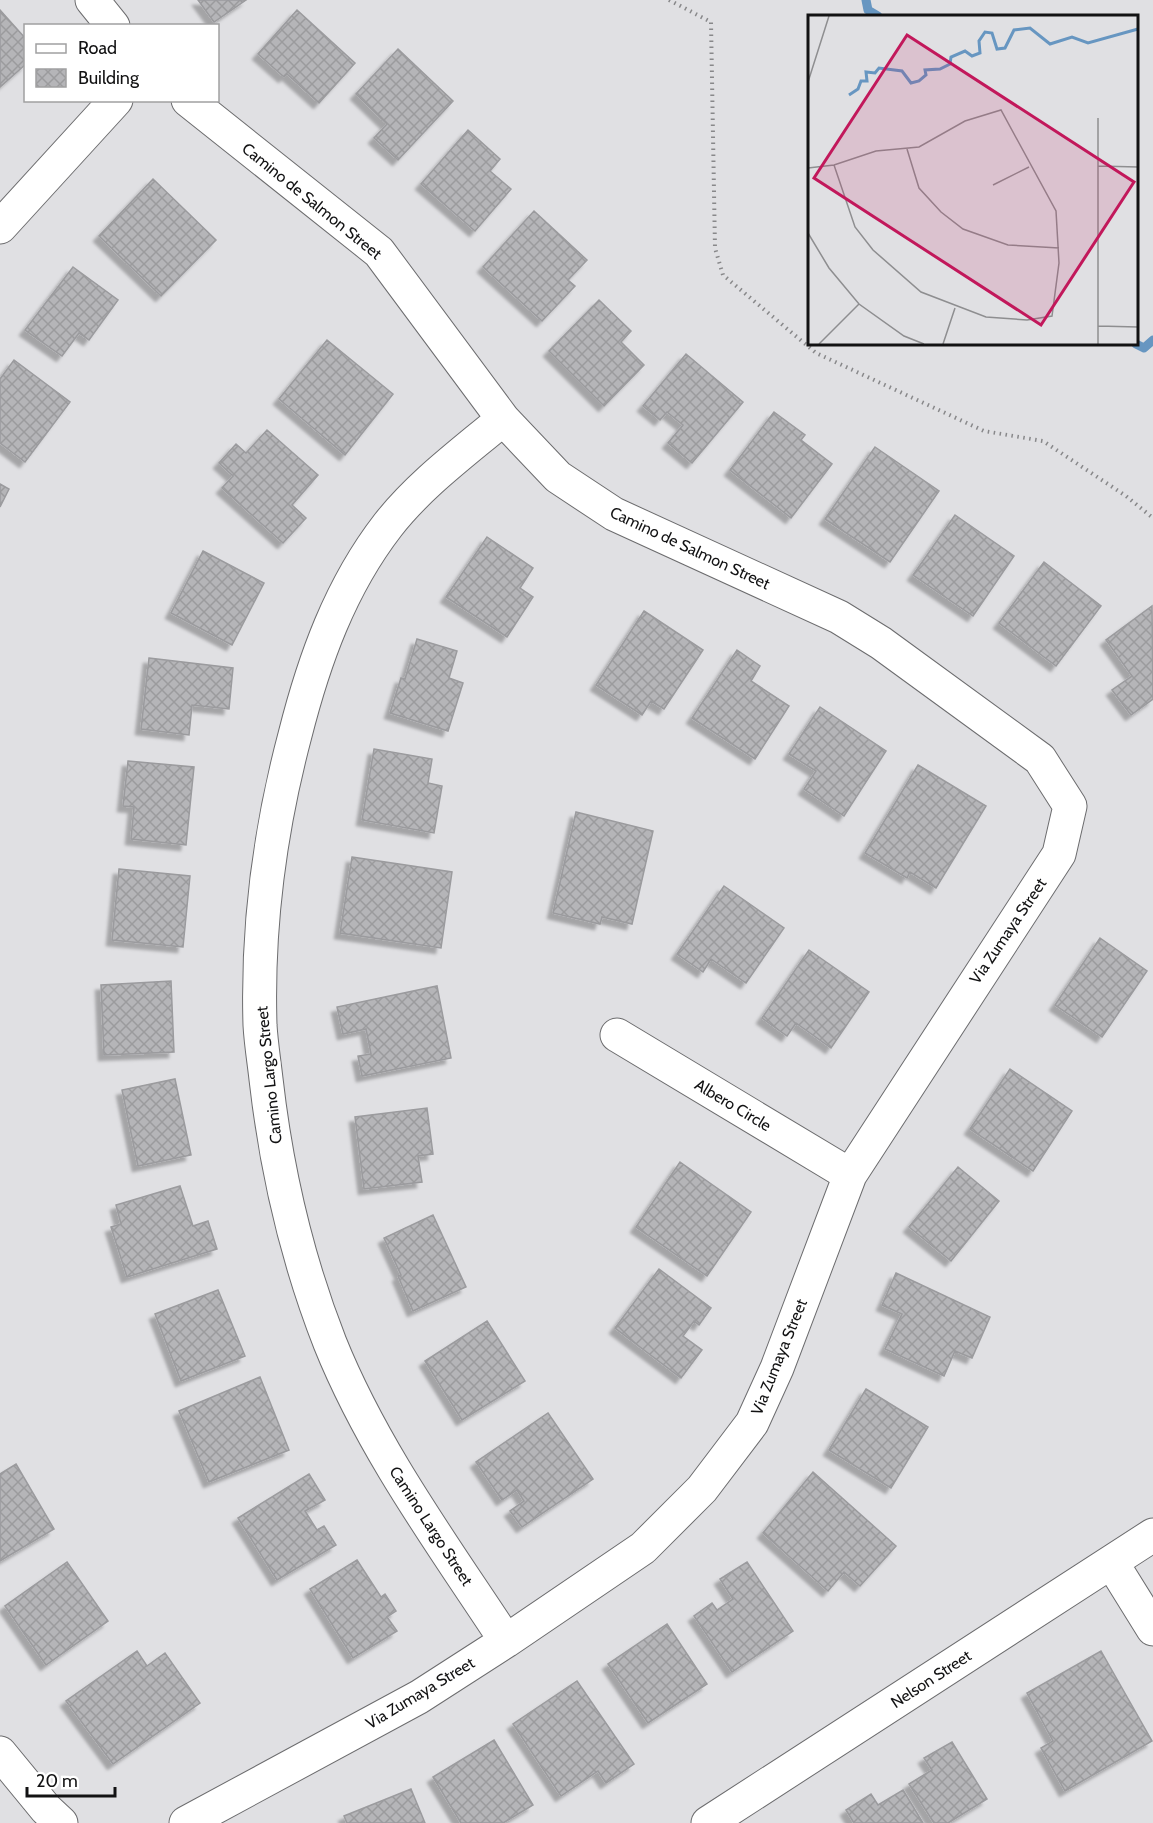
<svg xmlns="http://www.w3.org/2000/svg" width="1153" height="1823" font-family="Cabin,sans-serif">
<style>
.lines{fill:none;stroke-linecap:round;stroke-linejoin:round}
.stream{stroke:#6796c1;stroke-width:9}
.building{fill:url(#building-cross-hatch);stroke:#9b9b9e;stroke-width:1.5;filter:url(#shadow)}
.street-casing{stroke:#6c6c6e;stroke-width:35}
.path{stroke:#88888a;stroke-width:4;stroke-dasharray:1.5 4.5;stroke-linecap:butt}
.street{stroke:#fff;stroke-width:33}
.labels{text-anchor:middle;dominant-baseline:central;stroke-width:6;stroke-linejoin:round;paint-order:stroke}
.street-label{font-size:16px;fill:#121213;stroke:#fff}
.inset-river{fill:none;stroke:#6796c1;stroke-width:3}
.inset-road{fill:none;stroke:#8e8e90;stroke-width:1.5}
.view{fill:#c2185b;fill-opacity:0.15;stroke:#c2185b;stroke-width:3}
.inset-edge{fill:none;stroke:#121213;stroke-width:3}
</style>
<defs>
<pattern id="building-cross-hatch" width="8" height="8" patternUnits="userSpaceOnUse" patternTransform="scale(1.5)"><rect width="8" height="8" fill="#b5b5b8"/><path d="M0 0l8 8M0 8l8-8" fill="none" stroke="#9b9b9d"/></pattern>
<filter id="shadow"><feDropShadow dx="-5.5" dy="5.5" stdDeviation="1.5" flood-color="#0004"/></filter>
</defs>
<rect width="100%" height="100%" fill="#e0e0e3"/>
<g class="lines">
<path class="stream" d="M866,0L868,10L878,16
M1136,344L1144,348L1153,340"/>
</g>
<path class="building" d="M198,0H246L214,22Z
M0,10L26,39V64L0,87Z
M297,10L355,63L319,103L287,74L284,77L258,54Z
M398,49L453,101L398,160L374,138L387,124L356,94Z
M468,130L500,159L490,171L511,189L475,231L421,184Z
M153,179L216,240L161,296L99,236Z
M534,211L587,260L568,280L575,286L542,321L483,267Z
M73,267L118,300L89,340L79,333L62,356L25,330Z
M599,300L631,331L621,342L644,365L604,406L549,351Z
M327,340L393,394L345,455L279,399Z
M686,354L743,402L692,463L668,443L683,425L667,412L660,420L643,406Z
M14,360L70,402L25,462L0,443V379Z
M774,412L805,435L801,440L832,464L791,518L730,470Z
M267,430L318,475L292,505L306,518L283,543L222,488L233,476L219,463L236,444L246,453Z
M875,447L939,491L890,562L825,519Z
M0,484L9,489L0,507Z
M955,515L1014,556L973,616L913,575Z
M487,537L533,568L520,588L533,597L507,637L446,597Z
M203,551L264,583L232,645L171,613Z
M1044,562L1101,606L1056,666L999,623Z
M1152,606L1153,699L1131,715L1112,690L1132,676L1106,640Z
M644,611L703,650L664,709L651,701L642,715L596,685Z
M417,639L457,651L449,678L463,683L448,731L390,713L401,678L405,679Z
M737,650L760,666L751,681L789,706L755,759L692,718Z
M149,658L233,668L229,709L192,705L189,735L141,729Z
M820,707L886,751L844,816L804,789L816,771L789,754Z
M374,749L432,759L428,783L442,786L434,833L362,820Z
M128,761L194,767L186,845L131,839L134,807L123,806Z
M918,765L986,806L936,888L910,872L907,878L865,853Z
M576,812L653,831L632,924L602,917L600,924L553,913Z
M352,857L452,872L441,948L340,933Z
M119,869L190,876L183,947L112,940Z
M724,886L784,928L746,983L711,959L703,972L677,954Z
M1100,938L1147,971L1102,1037L1055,1005Z
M809,950L869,992L831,1048L796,1023L787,1036L762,1018Z
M171,981L174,1052L104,1055L101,985Z
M437,986L451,1058L362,1076L358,1056L371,1054L366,1029L343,1034L337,1007Z
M1010,1069L1072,1111L1033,1171L970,1129Z
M175,1079L191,1155L138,1166L122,1090Z
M427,1108L433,1154L418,1156L422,1182L364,1189L355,1117Z
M680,1162L751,1212L707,1276L636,1227Z
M958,1167L999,1201L951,1261L909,1227Z
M180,1186L193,1226L208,1221L217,1249L127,1277L111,1227L121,1224L116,1205Z
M433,1215L466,1287L413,1311L398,1276L401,1275L384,1238Z
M659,1269L711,1308L699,1325L694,1321L683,1336L702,1350L681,1378L615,1328Z
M896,1273L990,1317L972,1358L955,1351L944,1376L885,1349L902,1314L882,1305Z
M218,1290L245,1356L181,1381L155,1314Z
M487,1321L525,1381L462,1420L425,1361Z
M260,1377L289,1450L209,1482L179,1411Z
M866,1389L928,1427L891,1488L829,1450Z
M548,1413L593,1479L522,1527L510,1511L524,1501L517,1490L502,1500L476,1462Z
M16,1464L54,1529L0,1561V1474Z
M813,1472L896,1546L860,1586L844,1572L828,1591L763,1533Z
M309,1474L325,1500L305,1511L317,1530L324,1526L336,1545L277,1580L238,1518Z
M357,1560L381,1597L385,1594L396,1611L387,1617L397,1631L353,1658L310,1589Z
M67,1562L108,1621L46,1665L5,1606Z
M747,1562L793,1631L732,1672L694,1616L712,1603L717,1610L733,1599L720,1579Z
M667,1624L707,1684L648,1723L608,1664Z
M137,1651L147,1666L165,1653L200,1703L113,1764L66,1701Z
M1101,1651L1152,1741L1065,1791L1041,1748L1053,1741L1027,1693Z
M577,1681L634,1764L606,1783L598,1771L561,1796L513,1724Z
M494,1740L533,1805L503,1823H461L433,1777Z
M952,1742L987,1799L948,1823H934L909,1784L932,1770L924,1758Z
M411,1789L425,1823H347L344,1816Z
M903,1790L923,1823H854L846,1810L871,1794L878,1805Z"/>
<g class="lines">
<g class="street-casing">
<path id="street" d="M92,0L113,26
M0,227L116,100
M503,419C464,452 420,484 388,525C340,587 314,660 295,735C270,829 257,927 260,1025C261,1043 264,1061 266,1079C276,1167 297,1259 330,1343C373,1450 443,1545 506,1641
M617,1035L850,1175
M1112,1563L1153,1629
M0,1753L46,1809L61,1823
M186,1823L419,1697L506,1641L643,1548L702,1489L752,1423L777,1368L850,1175L1059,854L1070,806L1040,759L881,643L839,617L614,514L558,477L503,419L379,252L188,100
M708,1823L1153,1535"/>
</g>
<path class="path" d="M669,0L711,22L715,248L723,275L816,353L984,431L1043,441L1126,496L1153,518"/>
<use href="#street" class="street"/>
</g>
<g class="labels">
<g class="street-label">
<text transform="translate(312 201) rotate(39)">Camino de Salmon Street</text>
<text transform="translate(690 548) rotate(25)">Camino de Salmon Street</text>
<text transform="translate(1008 931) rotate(-56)">Via Zumaya Street</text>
<text transform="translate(269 1075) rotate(-96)">Camino Largo Street</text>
<text transform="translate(733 1105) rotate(31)">Albero Circle</text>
<text transform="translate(779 1357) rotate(-68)">Via Zumaya Street</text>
<text transform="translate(431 1526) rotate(57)">Camino Largo Street</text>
<text transform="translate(931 1679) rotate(-33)">Nelson Street</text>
<text transform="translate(420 1693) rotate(-31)">Via Zumaya Street</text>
</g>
</g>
<g transform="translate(808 15)">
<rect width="330" height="330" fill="#e0e0e3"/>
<path class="inset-river" d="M41,80L50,74L53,66H59L58,57L67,58L71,53L94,56L103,68L111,66L118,60L117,55L132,54L142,49L143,42L157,36L164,41L172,38L171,26L177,17L184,18L189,34L197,33L206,15L222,13L242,29L264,22L280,28L330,14"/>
<path class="inset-road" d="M0,67L21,1M290,103V329M99,134L111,173L133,197L155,214L200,230L251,233M290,151L330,152M0,153L26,150L68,136L111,132L157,106L193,95L248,196L251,248L244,301L219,305L178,302L113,277L65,235L47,212L26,150M185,170L221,152M0,218L21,253L51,289L96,321L116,329M290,311L330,312M11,329L51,289M135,329L147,293"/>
<path class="view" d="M99,20L326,167L233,310L6,163Z"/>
<rect width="330" height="330" class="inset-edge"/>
</g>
<rect x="24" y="24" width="195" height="78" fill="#ffffff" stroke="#a0a0a1" stroke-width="1.5"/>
<rect x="36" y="44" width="30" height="9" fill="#ffffff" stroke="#a0a0a1" stroke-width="1.5"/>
<text x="78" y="54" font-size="18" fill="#121213">Road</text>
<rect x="36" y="69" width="30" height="18" fill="url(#building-cross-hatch)" stroke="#a0a0a1" stroke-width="1.5"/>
<text x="78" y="84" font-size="18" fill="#121213">Building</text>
<path d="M27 1787v9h88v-9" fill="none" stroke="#121213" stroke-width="3"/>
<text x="36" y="1787" font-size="18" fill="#121213" stroke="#ffffff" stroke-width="4.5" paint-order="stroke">20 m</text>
</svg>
